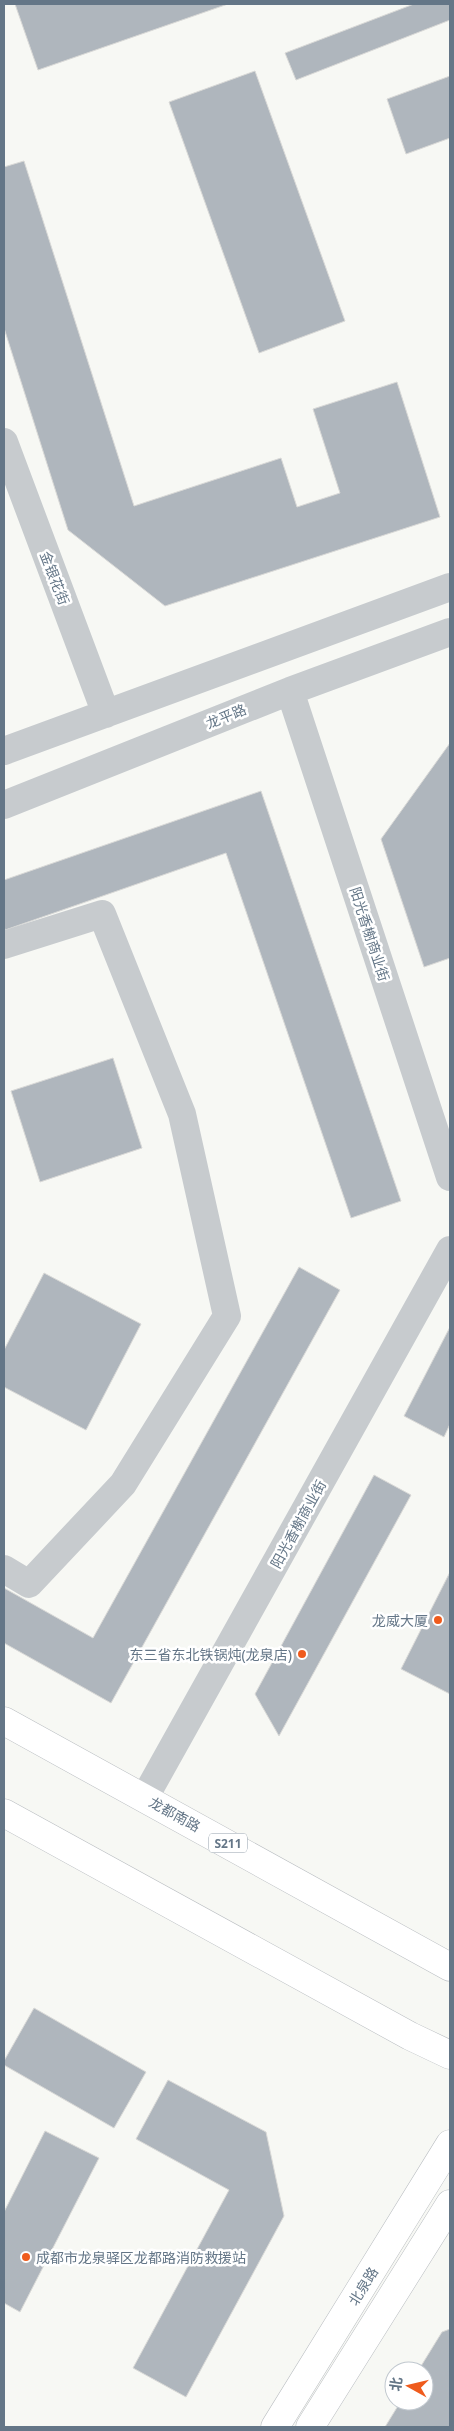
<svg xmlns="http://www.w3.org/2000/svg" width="454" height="2431" font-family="'Noto Sans','Noto Sans SC',sans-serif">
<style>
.building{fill:#afb6bd;stroke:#d9d9d7}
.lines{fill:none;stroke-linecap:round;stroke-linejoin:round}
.major-casing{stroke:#babec2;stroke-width:29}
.minor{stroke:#c7cbce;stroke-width:28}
.major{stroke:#fff;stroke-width:28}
.poi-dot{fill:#ef5b1d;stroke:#fff;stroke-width:2}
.labels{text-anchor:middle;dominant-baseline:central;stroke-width:5;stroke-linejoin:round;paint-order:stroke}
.shield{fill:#fff;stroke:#929fab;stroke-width:1}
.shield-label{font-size:12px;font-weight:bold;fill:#647687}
.street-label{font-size:14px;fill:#647687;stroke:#fff}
.poi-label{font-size:14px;fill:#647687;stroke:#fff;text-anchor:end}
</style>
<rect width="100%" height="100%" fill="#f7f8f4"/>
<path class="building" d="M15,4H228L38,70Z
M414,4H450V20L296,80L285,53Z
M255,71L345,321L259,353L169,102Z
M450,76V138L406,154L387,99Z
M24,161L134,506L281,458L297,507L340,493L313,409L397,382L440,517L165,606L68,530L4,328V167Z
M450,743V958L424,967L381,839Z
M261,791L401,1201L351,1218L226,853L5,930L4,925V880Z
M113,1058L142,1148L40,1182L11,1091Z
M299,1267L340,1290L111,1703L4,1643V1588L93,1638Z
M44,1273L141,1324L86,1430L4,1387V1350Z
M450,1327V1424L444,1437L404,1416Z
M374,1475L411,1495L279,1736L255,1694Z
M450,1572V1694L401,1669Z
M34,2008L146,2072L114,2128L4,2065V2061Z
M168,2080L266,2132L284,2216L186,2397L133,2368L229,2190L136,2139Z
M45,2131L99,2158L20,2312L4,2303V2212Z
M450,2329V2427H385L401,2401H424V2371H418L442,2332Z"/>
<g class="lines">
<g class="major-casing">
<path id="major" d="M4,1721L450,1967
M4,1813L410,2036L450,2055
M275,2427L450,2144
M310,2427L450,2204"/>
</g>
<path class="minor" d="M4,442L106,714
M290,691L450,1177
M4,751L450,587
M4,805L290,691L450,632
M4,945L102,914L182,1114L227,1316L123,1484L29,1584L4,1569
M145,1797L450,1250"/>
<use href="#major" class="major"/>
</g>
<g class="poi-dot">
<circle cx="438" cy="1620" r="5"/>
<circle cx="302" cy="1654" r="5"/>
<circle cx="26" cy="2257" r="5"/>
</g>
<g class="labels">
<rect class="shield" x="209" y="1833.5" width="38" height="19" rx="4"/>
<g class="shield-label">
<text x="228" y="1843">S211</text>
</g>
<g class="street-label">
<text transform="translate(55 578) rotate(69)">金银花街</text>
<text transform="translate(226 716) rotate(-22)">龙平路</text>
<text transform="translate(370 934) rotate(72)">阳光香榭商业街</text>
<text transform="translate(298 1524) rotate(-61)">阳光香榭商业街</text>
<text transform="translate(175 1814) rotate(29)">龙都南路</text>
<text transform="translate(363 2286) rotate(-58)">北泉路</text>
</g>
<g class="poi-label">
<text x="428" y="1620">龙威大厦</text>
<text x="292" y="1654">东三省东北铁锅炖(龙泉店)</text>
<text x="36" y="2257" text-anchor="start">成都市龙泉驿区龙都路消防救援站</text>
</g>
</g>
<rect width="454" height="2431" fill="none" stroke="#647687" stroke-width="10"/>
<g transform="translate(409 2386) rotate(278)"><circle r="24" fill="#ffffff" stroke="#c1c8cf"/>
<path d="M0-4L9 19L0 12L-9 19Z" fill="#ef5b1d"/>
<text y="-8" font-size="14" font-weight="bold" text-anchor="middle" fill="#647687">北</text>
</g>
</svg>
